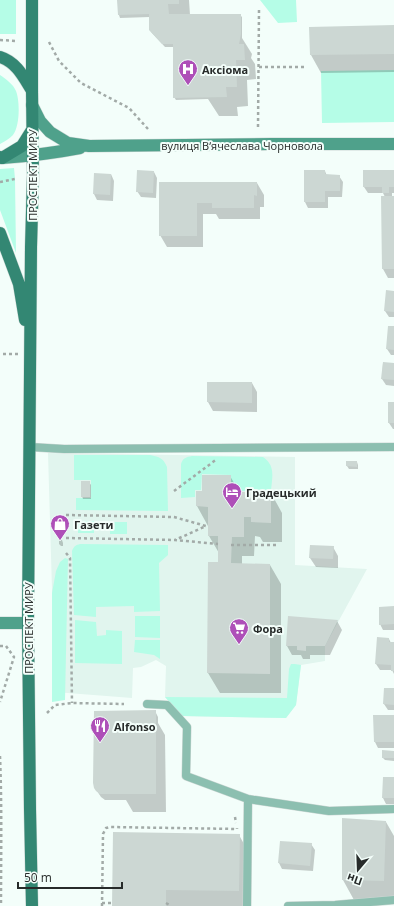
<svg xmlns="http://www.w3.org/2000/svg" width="394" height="906" font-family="'Open Sans',sans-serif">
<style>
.built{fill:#e1f5ee}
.green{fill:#b5fde7}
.shadow{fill:#0003}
.building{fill:#ccd7d3}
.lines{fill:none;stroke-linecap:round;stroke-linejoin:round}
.lane-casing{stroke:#ced8d5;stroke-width:9}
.secondary-casing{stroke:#ced8d5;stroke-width:13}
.primary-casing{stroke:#ced8d5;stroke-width:13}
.path{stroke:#a2aaa7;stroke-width:2.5;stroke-dasharray:3 3;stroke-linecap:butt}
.lane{stroke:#8cbfb0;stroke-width:8}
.secondary{stroke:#4fa18b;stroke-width:12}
.primary{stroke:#338773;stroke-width:12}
.labels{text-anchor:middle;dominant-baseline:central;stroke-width:4;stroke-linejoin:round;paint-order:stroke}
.poi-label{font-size:11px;font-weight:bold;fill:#272b2a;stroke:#f3fefa;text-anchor:start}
.street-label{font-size:11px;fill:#272b2a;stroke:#f3fefa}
</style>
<rect width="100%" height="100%" fill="#f3fefa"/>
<path class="built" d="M48,453L295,457V565L367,569L325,646V661L301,665L296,705L286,718L182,716L165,697L166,666L156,660L141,667L133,668L132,698L55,692Z"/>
<path class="green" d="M0,0H16V34H0Z
M260,0H296L297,22L278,23Z
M394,70V122L322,123L321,71Z
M0,75C6,79 13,84 16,91C20,101 20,126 13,135C9,139 5,141 0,144Z
M14,168L15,179L16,253L0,210V169Z
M74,455H150C160,457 163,458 167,467L168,511L76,510V498H91V480H74Z
M192,456L263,457C276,466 272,477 271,491H231V475L202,474L201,490H195V497L181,498V464C183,458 186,457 192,456Z
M78,521H94V533H78Z
M110,522H127V534H110Z
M80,544L168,545V555L159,563L160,611L134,612V606L96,607V617L74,615L72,551C74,546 76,545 80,544Z
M65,558L68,559L65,700L52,702V593L56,571L60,562Z
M135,616H160V638L135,637Z
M75,620L96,622L97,636L106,635V630L122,631V664L75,663Z
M135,640H160V659L154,655L134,652Z
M291,664H295L301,665L296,705L286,718L182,716L165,697L287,698L289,669Z"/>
<path class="shadow" d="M118,0H189L190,15H240L242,17V38L252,54L251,58L255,64L256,79L247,80L248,106L237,107L238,116H219L208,99L176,100L174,97V47H165L152,33L150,30V17L120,18L119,15Z
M394,26V72L321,73L311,55Z
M325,171L327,176H339L343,182L342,197H328V208H308L305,202Z
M364,171H394V193H392V197H394V278H388L383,269L385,197L383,193H368L364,187Z
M154,172L157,178L156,198L141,197L137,191Z
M111,174L114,181L113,201L97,200L94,194Z
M160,183H257L264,195V207H260V219H219L216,214H203V247H167L160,235Z
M394,292V317H389L385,311Z
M394,327V355H391L387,349Z
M383,363L394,364V386L386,385L382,379Z
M208,383H252L257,392V412L213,411L208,402Z
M394,403V429H393L389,423Z
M347,462H357L358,465V469H349L347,466Z
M230,476L240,493H271L282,513V542H263L260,537L255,536L254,556H242V564L270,565L281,584V693H220L208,673L219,553L209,536V526H208L197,506L203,492Z
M89,482L91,485V499H83L82,496Z
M59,540H62L63,543V546H61L59,544Z
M333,547L338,556V568L316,567L310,558Z
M394,607V630H383L380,624Z
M337,621L342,630L330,655H310V659H303L301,655H292L287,646Z
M389,639L391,643H394V674L392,670H380L376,664Z
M394,689V710H388L384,704Z
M155,711L158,717V723L165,735L166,812H133L126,800H105L101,797L95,788Z
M394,716V748H378L375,742Z
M394,752V761L385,760L383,758Z
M394,778V804H386L383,798Z
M386,822L394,836V900H354L343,880Z
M239,835L249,853V906H113Z
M311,844L315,850L313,871L282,869L279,863Z"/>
<path class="building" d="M117,0H179V4H168L169,14H241V34L239,44H244L245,60H236L237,87H226L227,97L173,98V44H162L149,30V14L118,15Z
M394,25V54L310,55L309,27Z
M137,170L154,171L153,193L136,192Z
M304,170H325V174L340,175V191H325V202H304Z
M363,170H394V187H389V193H382V187H363Z
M94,173L111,174L110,195L93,194Z
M159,182H257V196L254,195V208H212V203H197V236H159Z
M381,196H394V269H382Z
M386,290L394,291V312L384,311Z
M388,326H394V350L386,349Z
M383,362L394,363V380L381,379Z
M207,382H252V403L207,402Z
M388,402H394V423H388Z
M346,461H357V467L346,466Z
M202,475H231V492H271V523L251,522V517H244V537H232L231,563L270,564V674L207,673L208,562H218V536H208V507L196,506V491H202Z
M81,481H90V497H81Z
M310,545L334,546L333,559L309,558Z
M394,606V624L379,625V607Z
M288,616L338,620L325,646H306V651L297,650V646H286Z
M377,637L389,638V642H394V671H391V665L375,664Z
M384,688H394V705L383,704Z
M156,710V794H100L96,791L94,788L93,783L94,711Z
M373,715H394V742H374Z
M382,750L394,751V758H382Z
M383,777H394V798H382Z
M342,818L386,821L384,881L342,880Z
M113,832L240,834L239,891L166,890V906H112Z
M280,841L312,843L310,866L278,863Z"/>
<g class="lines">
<g class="lane-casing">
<path id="lane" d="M30,447L64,449L394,447
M147,704L167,705L187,727L186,776L248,799L329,811L394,809
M247,906L248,799
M288,906L335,905L394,900"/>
</g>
<g class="secondary-casing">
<path id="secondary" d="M32,105L40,121L50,132L68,143L89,146L271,144H394
M2,158C29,156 54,153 80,148
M0,623H28"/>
</g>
<g class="primary-casing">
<path id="primary" d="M32,0V90L33,175L31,247L28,623L30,809L32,906
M0,57C16,62 23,76 31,89
M0,157L2,158L22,146L32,130
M0,233L19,284L25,320"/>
</g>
<path class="path" d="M0,40L17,41
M49,42L59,61L81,83L129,108L148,129
M259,67H305
M258,127L259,10
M0,182L15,179
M3,354H19
M174,491L217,459
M66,515L174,517L206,526L175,540
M66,538L175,540L218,544
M231,545H279
M66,553L70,558L72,703
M0,646H6L14,657L0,702
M47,713L55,705L72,703L124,704
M0,756C2,806 1,856 1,906
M235,817L236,823
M102,903H112
M166,903L171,906
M102,906L103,834L106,828L110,827L237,829V828"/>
<use href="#lane" class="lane"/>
<use href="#secondary" class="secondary"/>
<use href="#primary" class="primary"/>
</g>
<defs>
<g id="hospital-pin" transform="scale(1)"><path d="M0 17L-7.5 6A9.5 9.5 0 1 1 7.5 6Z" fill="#ae4fb8" stroke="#f3fefa"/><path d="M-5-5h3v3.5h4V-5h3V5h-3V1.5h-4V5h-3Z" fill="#fff"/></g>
<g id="hotel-pin" transform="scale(1)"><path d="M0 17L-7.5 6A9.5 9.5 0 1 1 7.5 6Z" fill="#ae4fb8" stroke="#f3fefa"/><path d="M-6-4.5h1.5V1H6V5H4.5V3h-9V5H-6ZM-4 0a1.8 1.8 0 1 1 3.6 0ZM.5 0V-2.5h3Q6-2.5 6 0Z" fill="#fff"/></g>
<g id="shop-pin" transform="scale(1)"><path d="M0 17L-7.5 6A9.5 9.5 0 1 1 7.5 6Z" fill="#ae4fb8" stroke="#f3fefa"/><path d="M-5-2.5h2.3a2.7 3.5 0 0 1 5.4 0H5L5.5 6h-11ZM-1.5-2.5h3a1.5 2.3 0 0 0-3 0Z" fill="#fff"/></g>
<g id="supermarket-pin" transform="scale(1)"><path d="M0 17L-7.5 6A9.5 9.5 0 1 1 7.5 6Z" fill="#ae4fb8" stroke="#f3fefa"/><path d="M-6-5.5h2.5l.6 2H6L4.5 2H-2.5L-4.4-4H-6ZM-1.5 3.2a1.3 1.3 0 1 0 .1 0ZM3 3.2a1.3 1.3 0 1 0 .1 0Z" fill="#fff"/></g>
<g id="restaurant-pin" transform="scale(1)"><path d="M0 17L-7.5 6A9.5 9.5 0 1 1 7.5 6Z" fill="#ae4fb8" stroke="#f3fefa"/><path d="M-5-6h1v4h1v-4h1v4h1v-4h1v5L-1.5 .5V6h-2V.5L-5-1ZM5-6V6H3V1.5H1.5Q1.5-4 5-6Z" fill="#fff"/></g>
</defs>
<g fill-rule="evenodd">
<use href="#hospital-pin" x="188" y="69"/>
<use href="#hotel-pin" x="232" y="492"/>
<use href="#shop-pin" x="60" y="524"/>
<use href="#supermarket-pin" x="239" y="628"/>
<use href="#restaurant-pin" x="100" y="726"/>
</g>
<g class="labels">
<g class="poi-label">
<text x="202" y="69">Аксіома</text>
<text x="246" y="492">Градецький</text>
<text x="74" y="524">Газети</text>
<text x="253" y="628">Фора</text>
<text x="114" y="726">Alfonso</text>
</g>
<g class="street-label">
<text x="242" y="145">вулиця Вʼячеслава Чорновола</text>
<text transform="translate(32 175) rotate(-90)">ПРОСПЕКТ МИРУ</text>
<text transform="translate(28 628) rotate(-90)">ПРОСПЕКТ МИРУ</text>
</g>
</g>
<g transform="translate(358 870) rotate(199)" stroke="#f3fefa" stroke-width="3" paint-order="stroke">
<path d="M0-3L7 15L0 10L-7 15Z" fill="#272b2a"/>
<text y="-6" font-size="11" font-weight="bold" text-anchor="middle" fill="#272b2a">Пн</text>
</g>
<path d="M18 882v6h104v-6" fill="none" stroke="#272b2a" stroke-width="2"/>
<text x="24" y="882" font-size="12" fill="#272b2a" stroke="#f3fefa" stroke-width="3" paint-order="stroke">50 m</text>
</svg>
